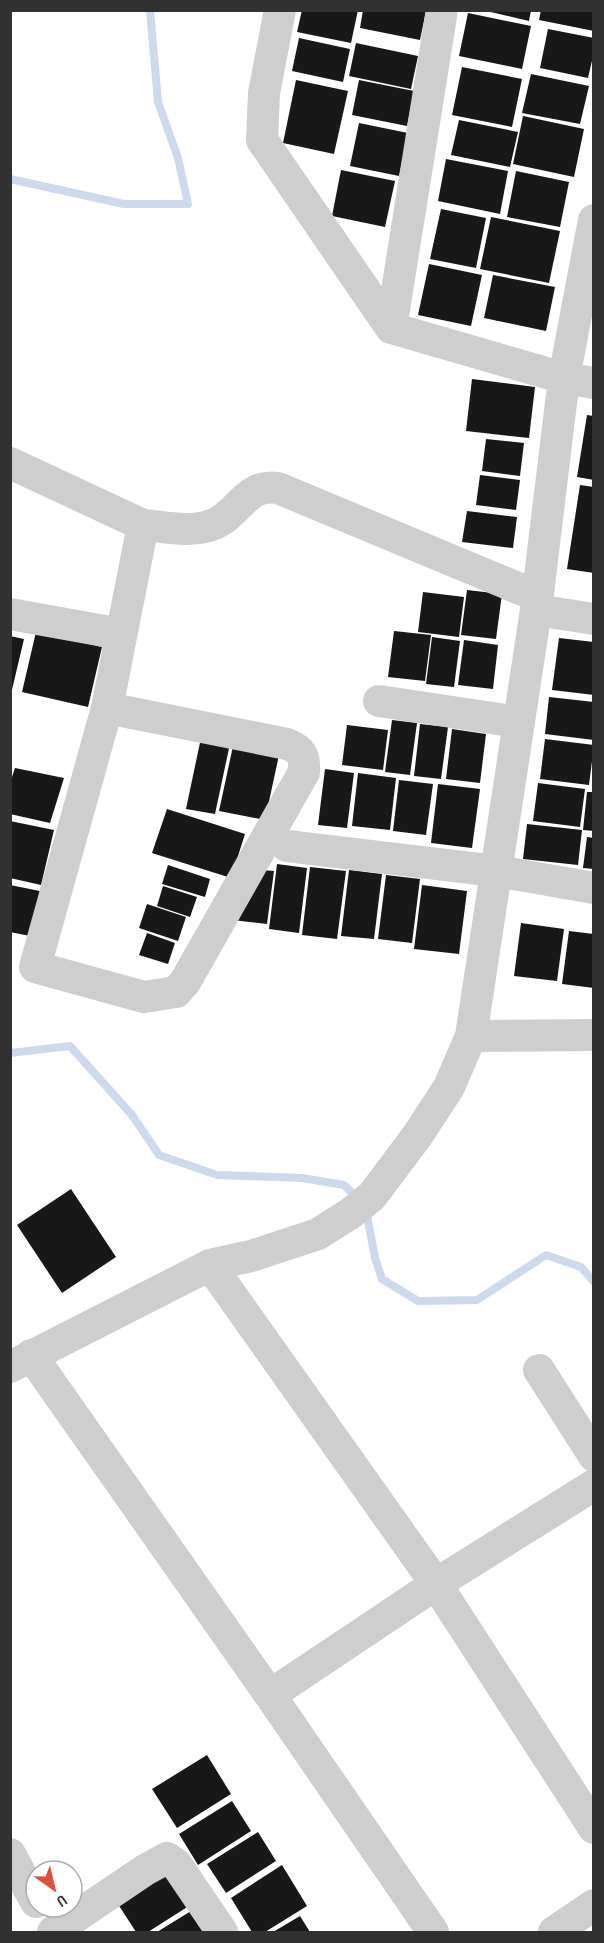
<svg xmlns="http://www.w3.org/2000/svg" width="604" height="1943" font-family="'Sofia Sans Condensed',sans-serif">
<style>
.lines{fill:none;stroke-linecap:round;stroke-linejoin:round}
.stream{stroke:#cdd9ec;stroke-width:8}
.building{fill:#181818}
.minor{stroke:#cecece;stroke-width:32}
</style>
<rect width="100%" height="100%" fill="#fff"/>
<g class="lines">
<path class="stream" d="M10,179L124,204H188L178,158L158,102L150,10
M10,1053L70,1046L132,1115L159,1155L217,1175L302,1178L344,1185L360,1200
M366,1210L375,1258L382,1279L418,1301L477,1300L546,1255L581,1267L594,1282"/>
</g>
<path class="building" d="M302,10H358L351,43L297,32Z
M363,10L426,11L420,40L360,28Z
M482,10H531L529,21Z
M541,10H594V31L539,20Z
M468,13L531,26L522,69L459,56Z
M548,29L594,38V52L588,78L540,68Z
M299,38L350,49L343,82L292,71Z
M356,43L418,56L411,89L349,76Z
M462,67L522,79L512,127L452,115Z
M531,74L589,86L580,124L522,113Z
M296,80L348,91L334,154L283,143Z
M359,80L414,91L407,126L352,115Z
M523,116L584,129L574,177L513,164Z
M459,120L518,132L510,167L451,155Z
M359,123L408,133L399,176L350,166Z
M446,159L508,171L500,214L438,201Z
M341,170L395,181L385,227L332,216Z
M516,171L569,182L560,227L507,217Z
M441,209L486,218L476,268L430,259Z
M491,217L560,231L549,283L480,269Z
M429,264L482,275L471,326L418,315Z
M493,275L555,287L546,331L484,318Z
M472,379L535,387L529,438L466,431Z
M587,415L594,416V480L577,477Z
M486,439L524,443L520,476L482,471Z
M480,475L520,480L516,510L476,505Z
M580,485L594,487V573L567,569Z
M467,511L517,517L513,548L462,542Z
M467,590L502,594L496,639L461,635Z
M423,592L464,597L459,637L418,632Z
M394,631L431,635L425,681L388,677Z
M36,632L102,647L88,707L22,692Z
M10,636L24,639L11,694H10Z
M432,637L460,641L454,687L426,684Z
M559,638L594,642V695L552,690Z
M464,640L498,645L493,689L458,685Z
M549,697L594,702V740L545,734Z
M392,720L417,723L410,775L385,772Z
M420,724L448,727L441,779L414,776Z
M347,725L388,730L383,770L342,765Z
M452,729L486,734L480,783L446,779Z
M202,733L231,739L215,814L186,809Z
M545,739L594,745L589,785L540,779Z
M233,746L279,755L265,820L219,811Z
M15,768L64,778L50,823L10,814V783Z
M325,769L354,773L347,828L318,825Z
M358,773L396,778L390,830L352,826Z
M399,780L433,784L426,835L393,831Z
M538,783L585,789L580,827L533,821Z
M438,784L480,789L472,848L431,843Z
M587,792H594V831L583,830Z
M167,809L245,834L231,878L152,853Z
M10,821L54,830L41,885L10,878Z
M527,824L582,830L578,865L523,859Z
M587,837L594,838V869L583,868Z
M277,864L307,868L299,933L269,929Z
M168,865L210,879L205,897L162,884Z
M310,867L346,871L337,939L302,935Z
M262,870L274,871L267,924L232,920Z
M349,870L382,874L374,939L341,936Z
M386,875L420,879L412,943L378,939Z
M10,885L40,891L30,936L10,932Z
M422,885L467,891L459,954L414,949Z
M163,886L197,897L190,917L157,906Z
M147,904L186,917L178,941L139,928Z
M521,923L564,929L557,981L514,976Z
M569,931L594,934V988L562,984Z
M147,933L175,943L168,964L139,955Z
M71,1189L116,1257L62,1293L17,1225Z
M207,1755L231,1794L177,1828L152,1789Z
M232,1801L251,1831L198,1865L179,1834Z
M258,1832L276,1861L226,1893L207,1864Z
M282,1865L307,1906L265,1932H252L231,1898Z
M169,1868L192,1904L148,1932H136L116,1901Z
M191,1911L205,1932H157Z
M300,1916L310,1932H273Z"/>
<g class="lines">
<path class="minor" d="M280,10L264,93L262,140L391,328L564,378L594,383
M391,328L442,10
M10,463L143,525L107,708L35,967L144,997L176,992L185,982L304,772C305,756 302,750 287,744L107,708
M143,525C166,527 189,533 212,525C239,515 245,483 278,488L537,596
M536,610L594,619
M10,614L121,634
M379,701L518,722
M287,846L496,871L594,888
M471,1036L594,1035
M210,1265L436,1584L594,1828
M31,1355L270,1695L433,1932
M10,1367L210,1265L251,1256L318,1234L351,1213L372,1196L417,1136L449,1087L471,1036L536,610L564,378L594,220
M539,1370L594,1456
M270,1695L436,1584L594,1485
M10,1854L36,1902
M53,1932L145,1870L167,1858L176,1864L222,1932
M554,1932L594,1905"/>
</g>
<rect width="604" height="1943" fill="none" stroke="#313131" stroke-width="24"/>
<g transform="translate(54 1889) rotate(146)"><circle r="28" fill="#ffffff" stroke="#adadad" stroke-width="1.5"/>
<path d="M0-4.5L10 22L0 15L-10 22Z" fill="#df503b"/>
<text y="-9" font-size="16" font-weight="bold" text-anchor="middle" fill="#313131">U</text>
</g>
</svg>
